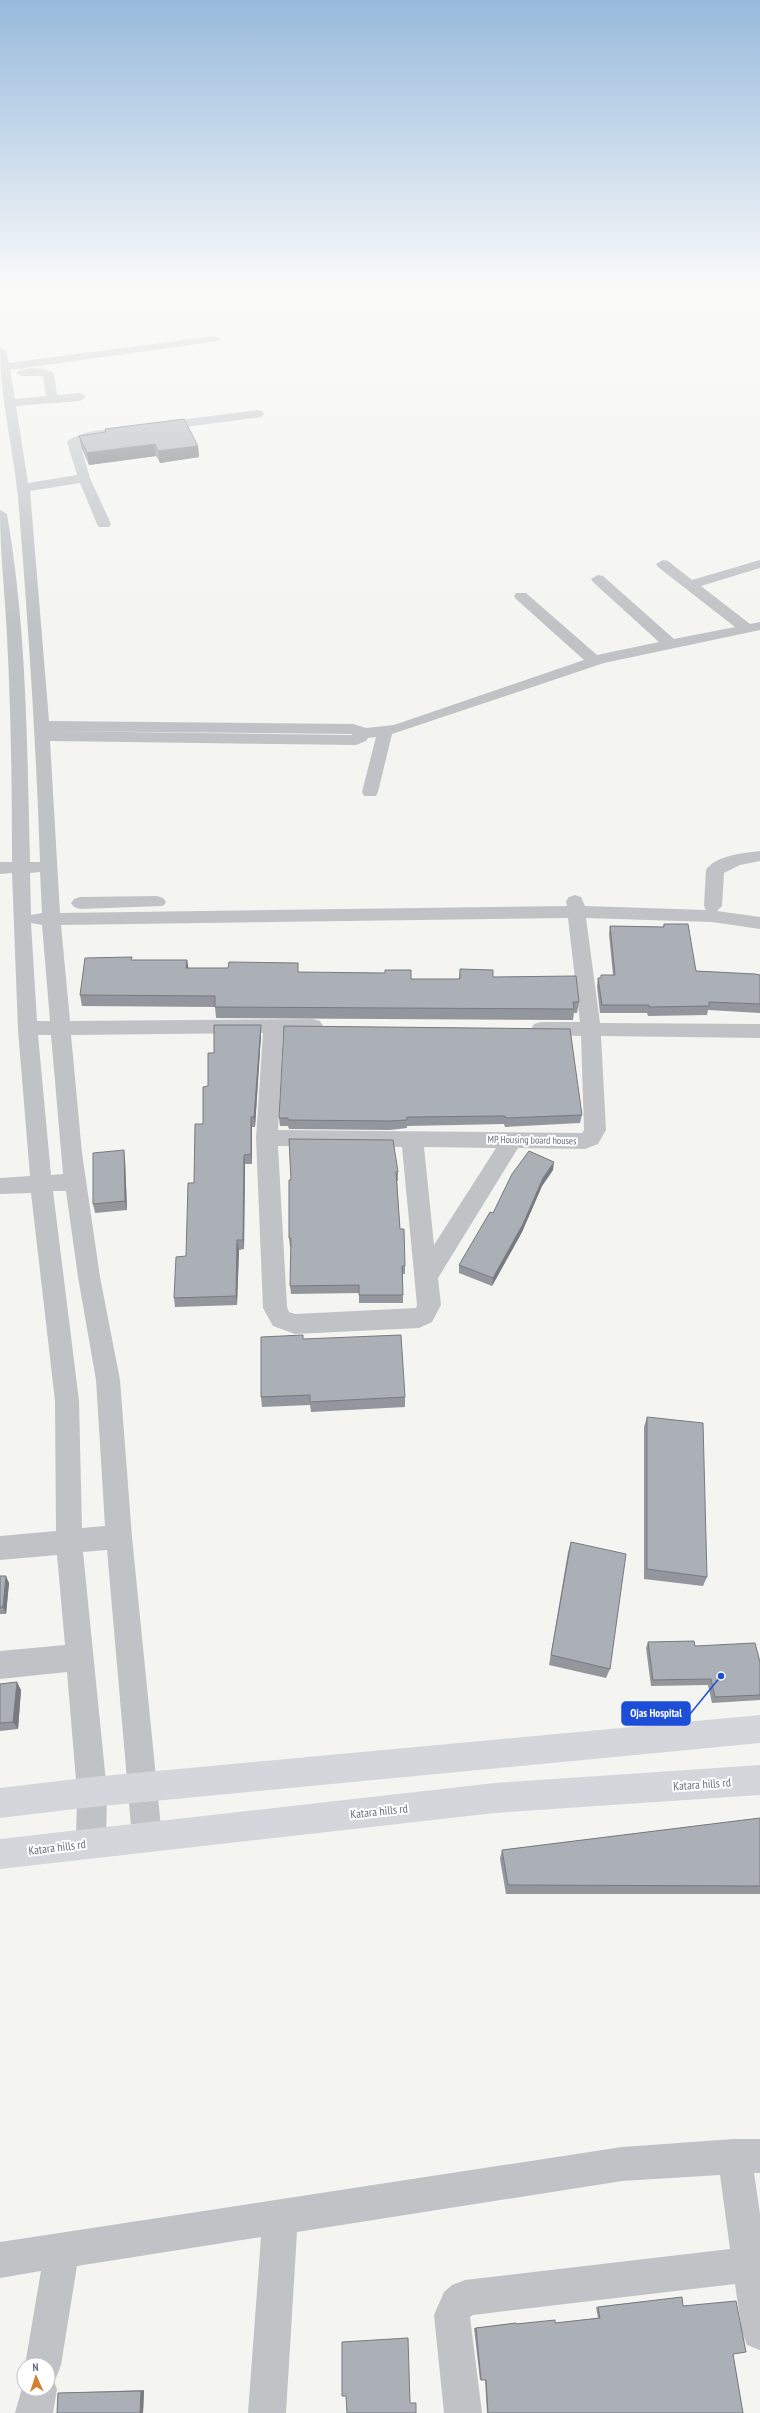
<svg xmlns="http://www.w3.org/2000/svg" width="760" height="2413" font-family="'PT Sans Narrow',sans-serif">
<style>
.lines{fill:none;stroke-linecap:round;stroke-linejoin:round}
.minor{fill:#c0c2c6;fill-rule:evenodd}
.major{fill:#d4d6db;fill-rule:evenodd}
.wall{fill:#93969d}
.shaded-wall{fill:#787a7f}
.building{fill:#abafb6;stroke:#787a7f}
.labels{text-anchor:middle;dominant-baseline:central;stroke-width:4;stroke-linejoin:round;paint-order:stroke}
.street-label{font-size:10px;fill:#666e7f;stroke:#fff}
.near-street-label{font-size:12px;fill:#666e7f;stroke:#fff}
.leader{fill:none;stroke:#1d4ed8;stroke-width:1.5}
.callout-dot{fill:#1d4ed8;stroke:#fff;stroke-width:1.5}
.callout{fill:#1d4ed8;stroke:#1d4ed8;stroke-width:1.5}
.callout-label{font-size:11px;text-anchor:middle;font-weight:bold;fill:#fff}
</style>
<rect width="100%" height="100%" fill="#f4f4f1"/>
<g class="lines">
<path class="minor" d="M215,336L221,339L219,341L10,370L15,399L46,396L43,376H22L16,373C22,366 48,367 54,374L57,395L80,393L86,397L80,401L16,406L28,483L77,475L67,442C73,434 109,425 115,433L113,436L88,439L80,443L90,478L111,524L109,527H99L97,524L80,483L30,491L49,721L353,724L366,728L394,725L584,660L516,599L514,596L516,593H526L597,655L659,642L593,582L591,579L598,575L603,576L674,639L735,627L658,567L656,564L663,560L668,561L692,580L760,560V568L701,586L750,624L760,622V630L604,663L392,734L378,792L376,796H364L362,792L376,737L368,738L366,741L356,745L50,741L60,913L567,906L566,901L569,897L575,895L581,897L585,906L706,910L704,906L706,870C716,855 744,853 760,851V861L740,865L724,873L722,906L717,911L760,917V929L712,922L586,918L600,1023L760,1024V1038L601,1036L606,1130L598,1144L585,1149L518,1148L438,1278L441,1305L432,1322L419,1328L295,1334L273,1326L263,1308L256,1138L263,1033L71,1035L82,1153L100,1277L120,1380L132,1537L162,1837L158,1848L147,1852L136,1848L132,1837L107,1550L83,1552L107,1792L106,1843L102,1854L91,1858L80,1854L76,1843L77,1792L67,1672L0,1679V1651L65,1645L57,1555L0,1560V1536L56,1531L55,1401L31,1193L0,1194V1178L30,1176L18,1030L12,873L0,874V862H12C12,787 11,712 7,637C5,595 0,553 0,510L7,514C27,629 27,746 30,862H40C36,740 28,620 18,497C13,448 0,398 0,348L6,351L9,363ZM50,731L352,734V735ZM40,872L42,913L31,915L30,873ZM568,918L580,1022H541L534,1024L531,1029L534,1034L581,1036L584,1130L582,1133L278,1130L283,1033L320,1031L323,1026L320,1021L313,1019L70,1021L61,925ZM31,923L42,925L50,1021H37ZM38,1035H51L63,1174L51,1175ZM278,1146L402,1147L417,1305L416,1308L295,1314L289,1312L287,1307ZM424,1147L496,1148L434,1245ZM53,1191H66L78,1277L96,1380L105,1526L82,1528L79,1401Z
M258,410L262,411L264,414L262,417L155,431L149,427L155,423Z
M157,896L163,898L166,902L163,906L80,909L74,907L71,903L74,899L80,897Z
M734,2139H760V2173H754L760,2214V2350L747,2345L742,2332L735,2284L473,2315L470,2317L482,2413H444L434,2315L444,2292L452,2285L465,2280L730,2249L720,2175L622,2181L297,2232L286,2413H248L261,2237L77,2266L61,2365L56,2378L53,2379L57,2389L53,2413H15L24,2381V2389H48V2365H25L41,2271L0,2278V2242L622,2147Z"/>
<path class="major" d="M760,1715V1743L92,1807L0,1818V1788L92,1777Z
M760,1765V1795L495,1813L0,1869V1839L495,1783Z"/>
</g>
<path class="wall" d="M105,429L198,446L199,457L160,463L156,456L89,465L81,447L79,436L106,432Z
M664,924L696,971L760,975V1013L708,1010L707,1015L648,1016L647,1013H600L597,986L598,978H601V975H613L609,934L610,926L663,927Z
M132,960H187L188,968L299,972L411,979H459L460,969L493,977L579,1002L577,1013H574L573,1020L216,1018L215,1007L82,1006L80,995Z
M261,1035L255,1127H252V1164H245L244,1249L239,1250L237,1305L175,1307L174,1298L186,1256L194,1183L214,1053Z
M582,1115L580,1123L505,1127L504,1124L407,1126V1128L390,1130L289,1129L288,1126H280L279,1118Z
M125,1159L127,1210L95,1213L93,1204Z
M553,1170L542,1186L522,1232L492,1286L459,1273V1265L493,1213Z
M398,1172V1181H397L400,1229L405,1266V1274H403V1303H359V1293L291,1294L290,1286L291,1247H290L289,1238V1200Z
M303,1339L405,1397V1407L311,1412L310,1405L262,1407L261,1397Z
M647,1417L707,1577L703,1586L644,1579V1427Z
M571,1542L610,1669L606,1678L549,1665L568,1552Z
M0,1576L9,1583L6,1614H0Z
M648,1642L760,1662V1700L712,1703L708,1685L651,1686L646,1648Z
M0,1684L21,1690L18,1729L0,1731Z
M760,1818V1894H506L500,1859L502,1850Z
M682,2297L683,2306L733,2354L743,2413H487L485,2380H480L474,2328L516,2323V2324L555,2323L598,2318L596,2307Z
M144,2390L143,2413H57L58,2393Z"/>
<path class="shaded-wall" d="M155,444L156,456L89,465L87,453Z
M198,446L199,457L160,463L158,451Z
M187,960L189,971L186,968Z
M261,1025V1035L255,1127L254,1117Z
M251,1117L252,1127V1164L251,1154Z
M124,1150L125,1159L127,1210L125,1201Z
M244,1155L245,1164L244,1249L243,1240Z
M554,1162L553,1170L542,1186L522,1232L492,1286L493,1278L543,1178Z
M237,1240L239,1250L237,1305L236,1296Z
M6,1576L9,1583L6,1614L3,1607Z
M17,1682L21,1690L18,1729L13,1722Z
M144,2390L143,2413H140L141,2391Z"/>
<path class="building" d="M184,419L198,446L158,451L155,444L87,453L79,436L106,432L105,429Z
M664,924H688L696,971L755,974L760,975V1004L709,1002V1006L649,1007V1005H602L598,978H601V975H615L610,926L664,927Z
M132,957L131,960H187L186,968H228L229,962L298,963V972L385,973V970H411V979H460V969L493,970V977L576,976L579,1002H573L574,1009L215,1007V996L80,995L85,958Z
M214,1025H261L254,1117H251V1154L244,1155L243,1240H237L236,1296L174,1298L176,1257L186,1256L188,1183H194L195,1124H203V1087L208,1086V1053H214Z
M284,1026L570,1029L582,1115L506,1118L505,1116L407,1117V1120L390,1121L288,1120V1118H279Z
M289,1139L393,1140L398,1172H396L400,1229H404L405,1266H402L403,1295H359V1285L290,1286L291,1238H289V1180H291Z
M124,1150L125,1201L93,1204V1153Z
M529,1151L554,1162L543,1178L523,1224L493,1278L459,1265L490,1212L493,1213L512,1174Z
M303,1335V1339L401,1335L405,1397L310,1402V1395L261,1397V1337Z
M647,1417L703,1423L707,1577L647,1569Z
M571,1542L626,1554L610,1669L551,1655Z
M0,1576H6L3,1607H0Z
M694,1641L695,1646L755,1643L760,1662V1695L715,1697L711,1679L653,1680L648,1642Z
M17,1682L13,1722L0,1723V1684Z
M760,1818V1886L508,1885L502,1850Z
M682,2297L683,2306L736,2301L746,2352L733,2354L743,2413H488L486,2380H481L476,2328L516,2323V2324L555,2320V2323L600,2318L598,2307Z
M408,2338L410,2403H416V2413H347L346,2396H342V2342Z
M141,2391L140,2413H57L58,2393Z"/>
<linearGradient id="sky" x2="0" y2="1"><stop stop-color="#97badc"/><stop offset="0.46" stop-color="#fafaf9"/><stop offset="1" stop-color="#fafaf9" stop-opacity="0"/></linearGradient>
<rect width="760" height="625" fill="url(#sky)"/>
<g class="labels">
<g class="street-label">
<text transform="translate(532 1140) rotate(1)">MP Housing board houses</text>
</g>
<g class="near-street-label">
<text transform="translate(702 1784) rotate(-4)">Katara hills rd</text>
<text transform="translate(379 1811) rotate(-6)">Katara hills rd</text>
<text transform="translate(57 1847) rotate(-7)">Katara hills rd</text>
</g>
</g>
<path class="leader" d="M721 1676L690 1714"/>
<circle class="callout-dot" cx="721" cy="1676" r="4"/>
<rect class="callout" x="622" y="1702" width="68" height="23" rx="4"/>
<g class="callout-label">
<text x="656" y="1717">Ojas Hospital</text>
</g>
<g transform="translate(36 2377) rotate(357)"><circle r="19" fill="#ffffff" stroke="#c2c5cc"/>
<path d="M0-3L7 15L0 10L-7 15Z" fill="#d18034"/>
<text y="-6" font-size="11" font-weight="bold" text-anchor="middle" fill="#666e7f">N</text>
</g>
</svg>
